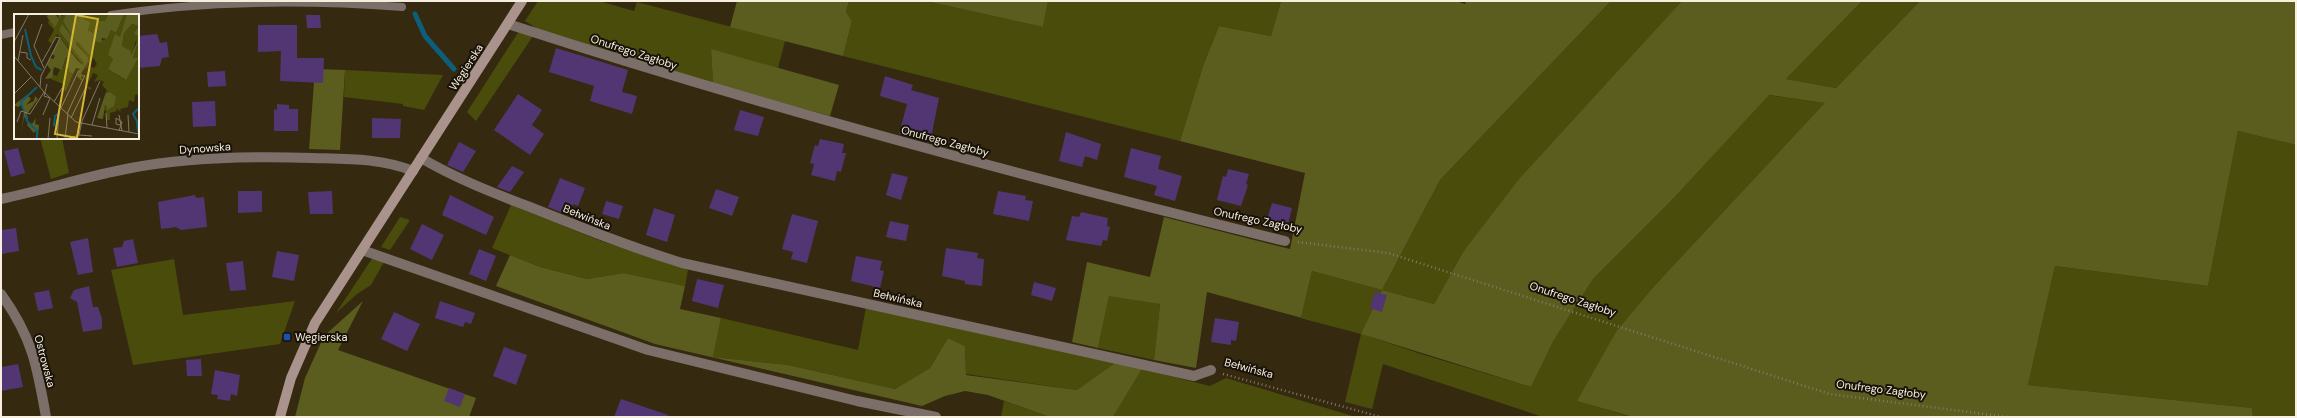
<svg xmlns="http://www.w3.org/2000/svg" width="2297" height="418" font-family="'DM Sans',sans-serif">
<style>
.green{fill:#4a4c0c}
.forest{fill:#5b5d1f;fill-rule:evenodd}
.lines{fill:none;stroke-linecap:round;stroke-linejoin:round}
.stream{stroke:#0d5e79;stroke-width:5}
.building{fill:#523674}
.path{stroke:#847965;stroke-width:2.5;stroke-dasharray:1 3;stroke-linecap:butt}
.service{stroke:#7c6e69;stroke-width:8}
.minor{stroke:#7c6e69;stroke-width:10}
.secondary{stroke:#aa938d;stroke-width:10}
.transit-dot{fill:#1a4fb4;stroke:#181208;stroke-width:1.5}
.labels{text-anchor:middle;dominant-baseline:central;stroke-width:4;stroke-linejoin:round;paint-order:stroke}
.street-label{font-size:11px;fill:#f6eedf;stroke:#181208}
.poi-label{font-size:11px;fill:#f6eedf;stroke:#181208;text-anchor:start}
.inset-river{fill:none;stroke:#0d5e79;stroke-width:2}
.inset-road{fill:none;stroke:#827863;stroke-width:1}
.view{fill:#d3b635;fill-opacity:0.15;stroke:#d3b635;stroke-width:2}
.inset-edge{fill:none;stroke:#f6eedf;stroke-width:2}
</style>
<rect width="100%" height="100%" fill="#352910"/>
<path class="green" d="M538,1H599L634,11L637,2L785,41L778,68L711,50L713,84L538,29L525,21Z
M849,1H926L1043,27L1048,1H1281L1271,36L1219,26L1203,66L1180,141L843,56L852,21L846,12Z
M1611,1H1682L1463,252L1434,304L1382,290L1362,334L1421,354L1531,387L1554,340L1593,279L1670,202L1768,95L1826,103L1657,283L1578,401L1631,417H1543L1383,364L1372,409L1345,402L1361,334L1301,318L1312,271L1382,290L1440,180Z
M1862,1H1920L1836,88L1786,79Z
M519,31L533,36L476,121L467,112Z
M345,70L443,75L424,110L403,106V104L344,97Z
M2238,131L2296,145V417H2253L2252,408L2028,385L2055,266L2208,286Z
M40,138H62L69,173L51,179Z
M511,205L601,241L688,270L685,286L624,273L587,279L540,267L492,248Z
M400,217L410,220L390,250L381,247Z
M373,257L384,262L371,285L357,294L336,313Z
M174,259L183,315L295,301L280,344L133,365L111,270Z
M1109,295L1160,304L1154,360L1098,348Z
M866,307L1116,362L1077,390L966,374L965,346L948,338L930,368L895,389L788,365L713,357L721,318L858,350Z
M1142,369L1210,386L1226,378L1356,417H1113Z
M1004,401L1050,417H1001Z"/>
<path class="forest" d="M737,1H849L846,12L852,21L843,56L730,27Z
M926,1H1048L1043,27Z
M1281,1H1456L1465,4L1466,1H1611L1440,180L1382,290L1434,304L1463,252L1520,178L1682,1H1862L1786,79L1836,88L1920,1H2296V145L2238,131L2208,286L2055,266L2028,385L2252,408L2253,417H1633L1577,401L1616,332L1657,283L1825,103L1769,95L1670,202L1593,279L1554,340L1531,387L1361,334L1207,292L1196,368L1154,360L1160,304L1109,296L1098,348L1072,342L1087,262L1150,277L1164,217L1290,249L1305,173L1180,141L1203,66L1219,26L1271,36ZM1312,271L1382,290L1361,334L1301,318Z
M711,49L839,85L830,116L713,84Z
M315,69L345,70L340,150L309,149Z
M510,255L540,267L587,279L624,273L685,286L680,309L721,318L713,357L788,365L895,389L930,368L948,338L965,346L966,375L1077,390L1116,362L1142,369L1113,417H1050L988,395L965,391L945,396L922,406L655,344L496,286Z
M363,301L338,350L476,398L469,417H295L305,378L324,336Z"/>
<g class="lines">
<path class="stream" d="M415,14L425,36L454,69"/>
</g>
<path class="building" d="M306,15H320L321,28H307Z
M258,25H297V58H324L323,83L280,81L281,51L258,52Z
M157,34L160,43L167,42L169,57L162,58L160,66L138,68V36Z
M556,48L628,70L622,92L637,96L632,114L590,101L594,86L549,72Z
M225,71L226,86L208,87L207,72Z
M885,76L913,85L911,90L939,98L930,143L899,134L907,104L880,96Z
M518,94L542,110L532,125L544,134L530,155L494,130Z
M215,101L216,126L193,127L192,102Z
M277,104L289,105V109H298V131H274V109L277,110Z
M740,110L764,117L758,136L734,130Z
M372,118L401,119L400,138H372Z
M1066,132L1101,144L1097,160L1085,156L1082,167L1059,161Z
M820,139L844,144L842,153H846L841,172L837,171L835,181L811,175L814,164L810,163L815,145L818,146Z
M459,142L476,151L463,172L447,165Z
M18,148L25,173L11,177L4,151Z
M1131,148L1161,156L1158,169L1182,176L1175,201L1154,195L1157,186L1124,177Z
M512,166L524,172L510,192L497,187Z
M1228,169L1249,174L1246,184L1248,185L1241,206L1217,200L1223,176L1226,177Z
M892,173L908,177L901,200L886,195Z
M560,178L585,188L578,206L573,204L568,215L548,207Z
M716,189L739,197L732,216L709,208Z
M238,191H262V212L238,213Z
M332,191L333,214H310L308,192Z
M998,191L1026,196L1025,200L1033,201L1029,221L993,214Z
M195,195L196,198L204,197L207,227L181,230L176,227L161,229L158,202Z
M450,195L494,217L486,235L442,215Z
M606,201L623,206L619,219L602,214Z
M1272,203L1292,208L1288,224L1283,223L1282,227L1266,223Z
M654,208L675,215L667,242L646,235Z
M1081,212L1108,218L1107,226L1110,227L1107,241L1103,240L1101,246L1066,240L1072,216L1079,217Z
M792,214L818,221L807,263L791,259L793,252L782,249Z
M890,221L909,225L906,241L886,237Z
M422,224L444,235L432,260L410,249Z
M16,228L19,251L1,254V230Z
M88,238L93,272L78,275L70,242Z
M133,239L138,263L117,267L113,248L122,247L124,241Z
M946,248L978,253L977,258L984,259L982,286L965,284V281L942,276Z
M479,249L496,256L486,281L469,274Z
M277,251L299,255L294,281L272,277Z
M856,256L882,261L880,270L884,271L880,288L851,281Z
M243,261L246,290L230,291L226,263Z
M697,279L724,285L718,308L692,301Z
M1034,282L1056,288L1052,301L1031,295Z
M89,286L93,307H98L102,319V329L83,332L77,302L70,298L74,290Z
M49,290L53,308L38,311L34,293Z
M1375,292L1387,295L1382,312L1370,308Z
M440,301L475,313L471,324L465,322L463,327L435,318Z
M394,312L420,324L407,351L381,339Z
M1215,318L1239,322L1236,341L1231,340V345L1211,342Z
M504,347L527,355L516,385L493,376Z
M201,359L202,376H187L186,360Z
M18,364L23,387L1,391V367Z
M215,370L240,375L237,396L231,394L230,401L217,399L218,395L211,394Z
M449,388L465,394L460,407L444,401Z
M621,399L668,415L667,417H614Z"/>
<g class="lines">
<path class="path" d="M1298,242L1388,253L1830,394L2007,417
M1223,374L1381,417"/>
<path class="service" d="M111,15C208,0 305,0 402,7
M1,35L15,32"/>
<path class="minor" d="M508,24C764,107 1024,177 1285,241
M421,158C455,178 493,193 530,207C580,227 630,247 682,263L1194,376L1211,370
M1,199C45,190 87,176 131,168C190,157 252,156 312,158C346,159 381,158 413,171
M362,250L648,350L857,401L936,417
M1,294C32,337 37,365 46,417"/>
<path class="secondary" d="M280,417L291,378L315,323L522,1"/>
</g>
<rect class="transit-dot" x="283" y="333" width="8" height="8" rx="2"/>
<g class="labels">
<g class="street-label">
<text transform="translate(634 52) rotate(18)">Onufrego Zagłoby</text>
<text transform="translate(466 67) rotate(-57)">Węgierska</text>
<text transform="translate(945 141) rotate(15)">Onufrego Zagłoby</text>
<text transform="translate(205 148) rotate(-4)">Dynowska</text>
<text transform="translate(587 217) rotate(22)">Bełwińska</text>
<text transform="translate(1258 220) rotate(12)">Onufrego Zagłoby</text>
<text transform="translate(898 298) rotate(13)">Bełwińska</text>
<text transform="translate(1573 299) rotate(18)">Onufrego Zagłoby</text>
<text transform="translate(45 361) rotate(75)">Ostrowska</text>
<text transform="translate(1249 368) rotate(15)">Bełwińska</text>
<text transform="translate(1881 389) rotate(7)">Onufrego Zagłoby</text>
</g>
<g class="poi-label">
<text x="295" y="337">Węgierska</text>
</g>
</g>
<g transform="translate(14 14)">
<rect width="125" height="125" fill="#352910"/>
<path d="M41,0L46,3L52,0L49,7L63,26L62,28L48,11L45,17L70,49L75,44L62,29L63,27L76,42L82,27L93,25L97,16L102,19L110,0H113L106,24L103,23L94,41L99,45L94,55L111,66L123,44H119L123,30L122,26L118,41L117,37L108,32L110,19L118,10L125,12V80L121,81L120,88L115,86L114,93L106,95L107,98L102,94L103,97L96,99V106H93L92,97L90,96L96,78L92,79L93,76L88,71L90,68L86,66L80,68L84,61L79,59L73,72L78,74L76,76L71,72L73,68L71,64L76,53L80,54L83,50L80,45L77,44L73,52L74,54L71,53L70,56L67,55L69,51L43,20L38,30L34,27L40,16L34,9L35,6L41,14L46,4ZM71,0H94L91,7L80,19L74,16L68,5ZM52,43L55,44L54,57L59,60L52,77L48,76L52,66L49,70L37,65L38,60L43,62L46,55L49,54Z" fill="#4a4c0c"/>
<path d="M34,0H41L45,5L44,0H48L41,14L33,3ZM52,0H71L69,5L76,8L74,16L79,19L83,7H91L94,0H110L102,19L97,16L93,25L88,24L87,29L82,27L76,42L63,27L62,30L75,44L67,60L71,62L67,63L69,68L63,62L66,55L62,54L59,60L54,57L55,55L51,53L55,44L52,43L48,56L40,53L38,64L31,65L37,56L33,51L36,44L39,45L41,42L38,40L46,24L64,47L69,51L70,49L45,17L48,10L62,28L49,7ZM113,0H123L125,3V22L120,20L125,12L118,10L110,19L108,32L117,37V41L125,24L119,44H124L112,66L94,55L99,45L94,41L101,20L106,23ZM93,75L92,79L96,78L102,83L100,92L93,96V92L91,91L89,105L83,104ZM13,81L17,85L12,91L20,87L21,82L24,85L13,100L14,107L10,103L7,121L10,98L7,91L4,93L0,91ZM22,104L21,110L25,111L24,121L22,116L20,119L13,111L14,108L18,110Z" fill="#5b5d1f"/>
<path class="inset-river" d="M11,15L17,42L22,53L28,56M10,97L7,88L23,73M12,100L13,107L23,117V125M40,112L41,102L44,100M124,118L123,107L119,100L125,94"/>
<path class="inset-road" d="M28,10L20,32L30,54M0,28L15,0M6,38L13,39V44L17,46M0,42L30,78L62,108L125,120M4,47L9,21M33,70L30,82L36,84M26,73L27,62L46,24L42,23L28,48M0,80L17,63M40,88L48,74M47,94L65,56M92,99L93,114M53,100L71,61M29,101L36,84M105,101L108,117M114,101L115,118M57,104L71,75M3,108L7,97L16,100L30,78M78,111L86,84M105,117L108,108L102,104V110L106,111M65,121L68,107L86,67M34,125L36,104M43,125L45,99M51,125L54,100M53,125L65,121L78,122"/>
<path class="view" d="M62,1L84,5L63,124L41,120Z"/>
<rect width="125" height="125" class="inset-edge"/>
</g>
<rect width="2297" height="418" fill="none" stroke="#f6eedf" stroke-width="4"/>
</svg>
